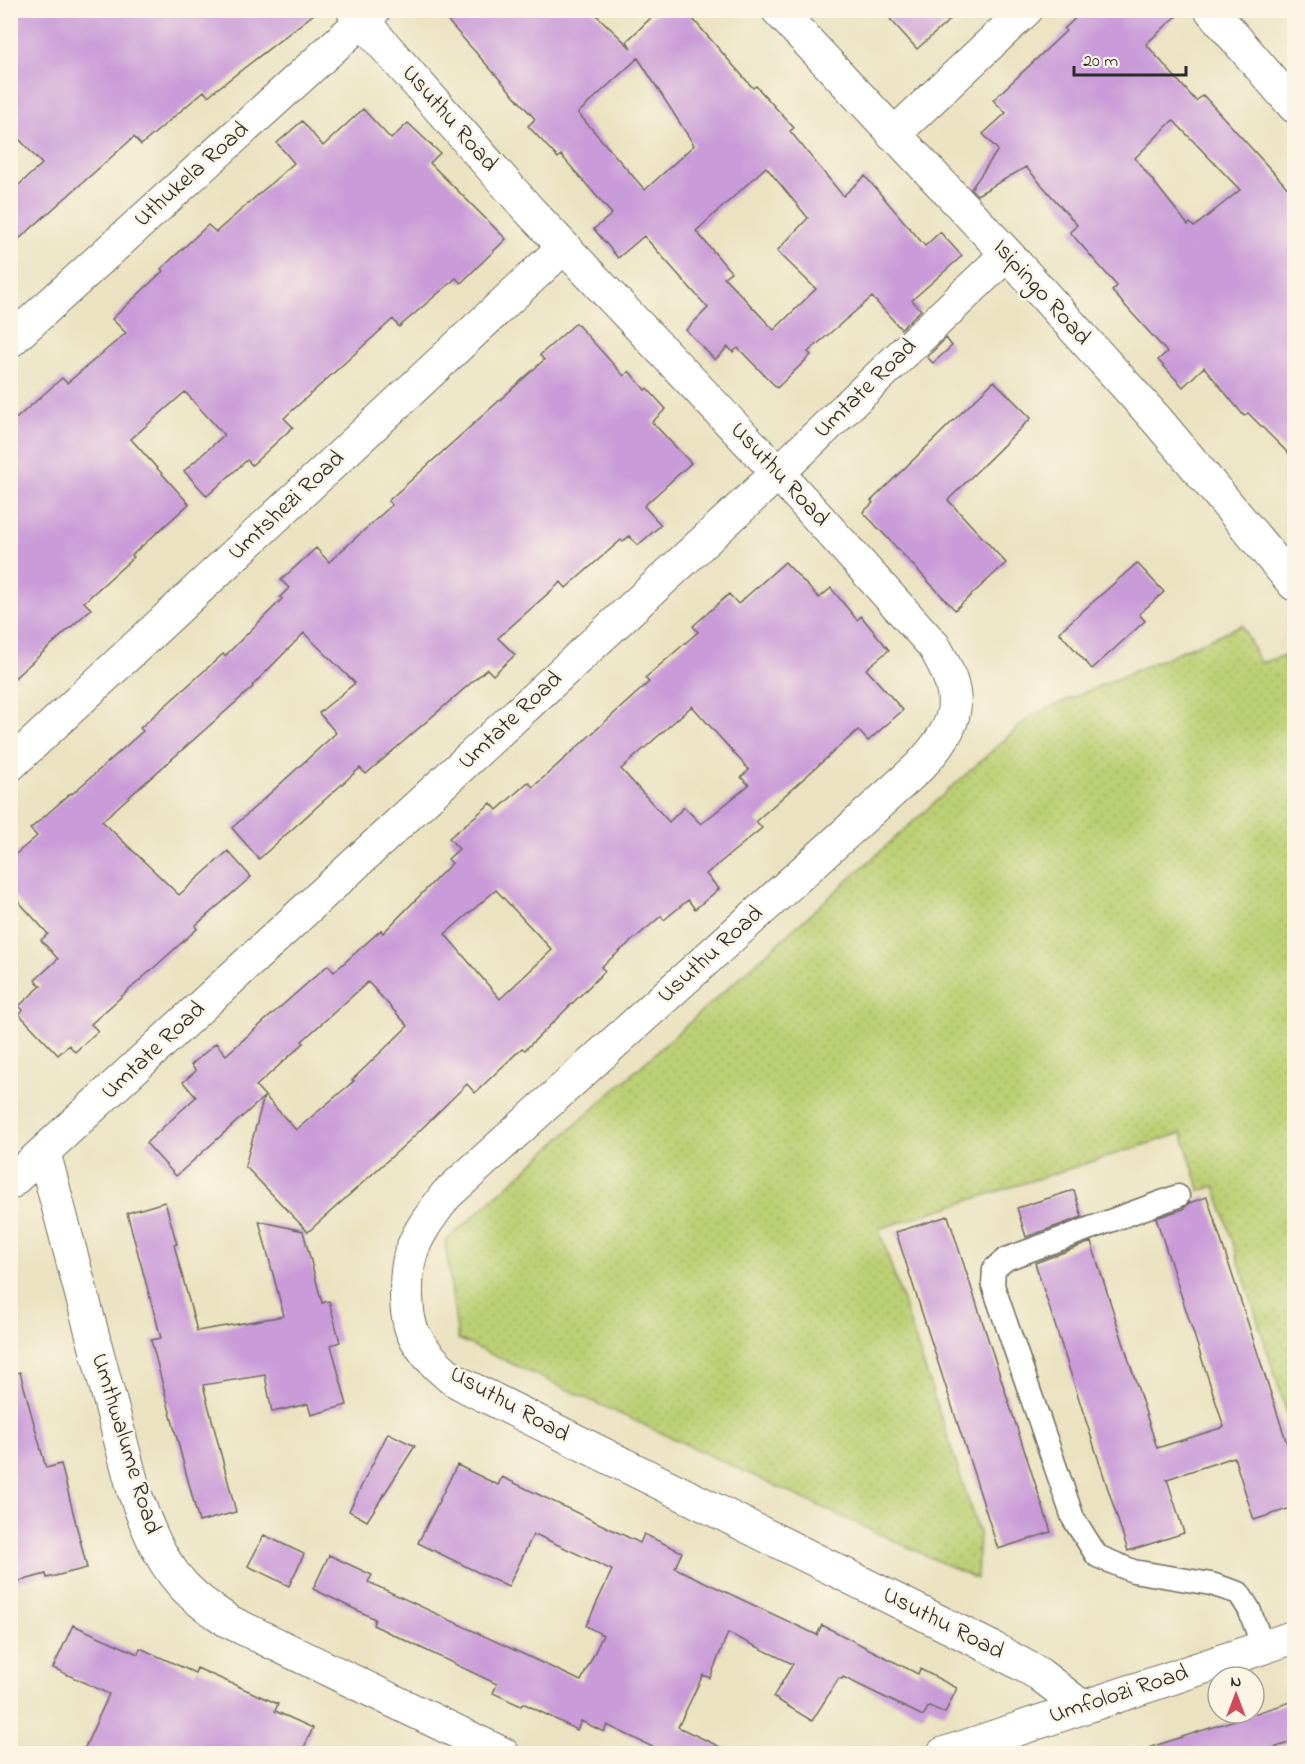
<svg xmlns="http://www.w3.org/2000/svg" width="1305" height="1764" font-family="'Indie Flower',sans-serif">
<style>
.grass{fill:url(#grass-dots);stroke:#737d4f;stroke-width:1.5}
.building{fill:#c99bd8;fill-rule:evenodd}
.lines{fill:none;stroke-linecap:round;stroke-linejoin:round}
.lane-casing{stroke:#6e6b5f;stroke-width:25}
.street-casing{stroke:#6e6b5f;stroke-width:35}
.lane{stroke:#fff;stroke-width:22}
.street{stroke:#fff;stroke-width:33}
.labels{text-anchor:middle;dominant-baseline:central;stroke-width:5;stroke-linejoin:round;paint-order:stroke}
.street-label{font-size:24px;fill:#2b2b2b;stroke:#fcf5e5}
</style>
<defs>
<pattern id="grass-dots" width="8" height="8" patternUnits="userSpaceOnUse" patternTransform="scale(1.5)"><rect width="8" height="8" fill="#bbcf73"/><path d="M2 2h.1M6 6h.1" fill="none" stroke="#a1b264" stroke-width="1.8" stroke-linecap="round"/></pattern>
</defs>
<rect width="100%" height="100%" fill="#fcf5e5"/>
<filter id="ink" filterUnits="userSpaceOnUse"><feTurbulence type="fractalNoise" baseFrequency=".0167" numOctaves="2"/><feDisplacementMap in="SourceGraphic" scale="12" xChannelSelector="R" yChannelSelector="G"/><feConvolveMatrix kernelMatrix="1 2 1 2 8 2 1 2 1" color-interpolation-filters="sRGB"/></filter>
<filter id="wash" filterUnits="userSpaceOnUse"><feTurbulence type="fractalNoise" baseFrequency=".008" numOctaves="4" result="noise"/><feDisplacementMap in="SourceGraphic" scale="24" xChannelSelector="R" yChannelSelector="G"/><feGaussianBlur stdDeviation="1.35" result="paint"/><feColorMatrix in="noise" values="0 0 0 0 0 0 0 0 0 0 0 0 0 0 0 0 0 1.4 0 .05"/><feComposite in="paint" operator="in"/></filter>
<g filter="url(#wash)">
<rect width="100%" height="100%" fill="#eae2c0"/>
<path class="grass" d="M1242,625L1260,663L1283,656L1294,688V1435L1215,1186L1200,1191L1182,1133L879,1229L979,1533L977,1579L458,1339L445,1242L1032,715Z"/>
<g id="blocks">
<path class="building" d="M10,10H319L208,96L204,91L141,145L134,137L10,247L11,192L42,164L10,129Z
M438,10H591L631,48L627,41L659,10H685L753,88L756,86L794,128L790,131L843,196L865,176L925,246L940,232L962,256L912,300L921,310L901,329L872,297L808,352L811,355L777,388L738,348L733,352L728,347L715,360L686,330L708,308L644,236L618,258L594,229L612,214L561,155L558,158L528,126L535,119ZM638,58L694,145L645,190L578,113ZM766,167L808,218L777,251L816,289L774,330L724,277L731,272L696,231Z
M882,10H961L917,49Z
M1084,10H1183L1146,44L1196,101L1203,95L1294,195V459L1248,413L1244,416L1204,367L1183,387L1158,360L1167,352L1112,291L1117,286L1070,232L1077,225L1026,167L977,195L971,189L998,150L983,134L1006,113L993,100L1066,31L1064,29ZM1173,120L1240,190L1194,227L1190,223L1188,225L1135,158Z
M363,109L391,139L408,123L440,153L430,163L506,239L461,283L456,278L399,327L393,319L284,418L293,427L252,465L247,460L207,496L184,471L224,435L185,392L131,439L189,504L132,555L134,557L84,602L91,609L10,682V424L62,378L67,383L126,333L112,319L163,271L161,269L208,225L216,232L294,163L277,143L302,121L323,146Z
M576,323L624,376L629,371L645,390L647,388L666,409L652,422L691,463L644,506L661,525L638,545L629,536L623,542L621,540L566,588L561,582L498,638L515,655L493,675L487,669L366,774L360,768L259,859L232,828L336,733L319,713L355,683L304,633L252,686L253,687L102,821L179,895L228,851L251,877L195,926L197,929L91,1024L98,1031L75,1052L69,1045L58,1055L19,1014L23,1010L19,1006L41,986L35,980L58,959L41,940L48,934L10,892V859L37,836L30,829L71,793L72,794L143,731L140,728L193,681L223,654L225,656L282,599L280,597L289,588L281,580L316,548L329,562L392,505L388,501L544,360L540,355Z
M946,338L952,346L933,363L927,357Z
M994,381L1031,418L948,500L1006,563L955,610L863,512L873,503L871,501Z
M785,562L819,598L831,588L857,620L861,616L889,650L866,669L903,710L868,741L858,730L756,821L762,828L706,874L719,889L695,909L688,900L664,920L661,916L601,967L605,971L525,1050L522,1048L475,1093L467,1084L409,1141L308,1232L245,1166L264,1097L176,1176L146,1143L196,1097L183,1082L196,1071L191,1065L216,1043L226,1055L328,965L334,972L381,930L383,933L452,863L448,859L459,849L449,838L491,803L497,810L528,782L533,787L649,682L645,678L698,632L693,626L729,594L738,604ZM692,706L749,770L741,777L749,785L701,824L684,807L669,822L621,769ZM496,890L552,950L500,999L445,934ZM368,982L408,1026L352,1080L354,1081L296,1130L256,1086L304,1043L302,1041Z
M1137,563L1164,592L1139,614L1145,621L1092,669L1059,632Z
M1074,1190L1082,1217L1026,1237L1017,1208Z
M1207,1197L1294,1465V1507L1254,1520L1234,1457L1167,1479L1184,1533L1128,1551L1035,1263L1091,1242L1157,1448L1224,1427L1156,1218L1183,1209L1189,1203Z
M165,1202L177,1244L174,1245L197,1331L284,1316L259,1221L303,1231L322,1303L329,1301L340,1342L331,1345L347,1405L311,1415L308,1404L272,1412L265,1375L203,1385L236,1512L199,1522L151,1340L161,1338L127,1213Z
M948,1216L1051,1532L998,1549L896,1232Z
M20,1372L46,1468L61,1464L87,1568L47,1578L46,1574L10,1584V1374Z
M388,1433L415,1446L367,1521L349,1511Z
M457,1465L498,1485L502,1477L640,1543L644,1534L682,1552L675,1568L817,1635L822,1625L918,1674L920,1669L957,1688L945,1713L929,1706L923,1716L843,1677L842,1679L839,1678L812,1721L773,1697L793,1664L728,1633L710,1678L703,1675L678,1727L735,1754H667L607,1725L604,1732L581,1721L577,1730L523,1703L521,1706L493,1693L497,1684L373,1625L375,1619L313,1589L329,1555L372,1575L368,1582L581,1681L603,1635L586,1626L612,1570L537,1535L536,1536L533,1535L508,1587L418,1543Z
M264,1535L304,1554L289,1586L248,1566Z
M73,1625L138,1654L140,1648L195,1673L197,1668L278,1704L275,1711L313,1728L301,1754H82L109,1694L53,1668Z
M1294,1701V1741L1257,1754H1152L1151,1747Z"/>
</g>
</g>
<g filter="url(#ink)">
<use href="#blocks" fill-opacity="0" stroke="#6e6b5f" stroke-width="1.5"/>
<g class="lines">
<g class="lane-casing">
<path id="lane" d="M1178,1196L1006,1259L994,1269L993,1285L1073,1518L1097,1556L1133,1571L1211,1584L1239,1593L1249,1609L1263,1647"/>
</g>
<g class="street-casing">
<path id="street" d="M353,10L529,210L778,473L934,646C965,699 961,722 919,767L446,1195C433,1213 418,1231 411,1253C405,1273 404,1316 414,1335C422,1350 436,1365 449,1376C462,1386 479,1392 494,1400L994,1649L1039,1674L1082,1707
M778,10L1007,254L1157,420L1294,584
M1211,10L1294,106
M893,135L1026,10
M10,341L374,10
M10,765L564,247
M44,1153L134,1491C148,1530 162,1568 194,1596C204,1605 217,1613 228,1621L503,1754
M10,1183L778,473L1007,254
M943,1754L1294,1637"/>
</g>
<use href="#lane" class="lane"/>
<use href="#street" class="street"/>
</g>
</g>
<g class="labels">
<g class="street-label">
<text transform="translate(449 119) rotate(49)">Usuthu Road</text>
<text transform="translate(192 175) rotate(-42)">Uthukela Road</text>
<text transform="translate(1041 293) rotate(48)">Isipingo Road</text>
<text transform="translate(866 389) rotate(-44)">Umtate Road</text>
<text transform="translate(779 475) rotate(47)">Usuthu Road</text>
<text transform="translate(287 506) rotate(-43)">Umtshezi Road</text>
<text transform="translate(511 721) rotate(-43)">Umtate Road</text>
<text transform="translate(711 955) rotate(-42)">Usuthu Road</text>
<text transform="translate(154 1051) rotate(-43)">Umtate Road</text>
<text transform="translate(509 1405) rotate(29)">Usuthu Road</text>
<text transform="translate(125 1444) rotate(73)">Umthwalume Road</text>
<text transform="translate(943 1624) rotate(27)">Usuthu Road</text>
<text transform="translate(1119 1695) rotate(-18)">Umfolozi Road</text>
</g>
</g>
<rect width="1305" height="1764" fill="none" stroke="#fcf5e5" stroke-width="36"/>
<g transform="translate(1236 1695)"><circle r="28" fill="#fcf5e5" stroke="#a8a49b" stroke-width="1.5"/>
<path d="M0-4.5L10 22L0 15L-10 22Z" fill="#d1495b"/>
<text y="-9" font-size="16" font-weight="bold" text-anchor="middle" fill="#2b2b2b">N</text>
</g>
<path d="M1074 66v9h112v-9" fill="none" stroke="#2b2b2b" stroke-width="3"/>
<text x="1083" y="66" font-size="18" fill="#2b2b2b" stroke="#fcf5e5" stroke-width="4.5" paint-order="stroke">20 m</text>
</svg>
